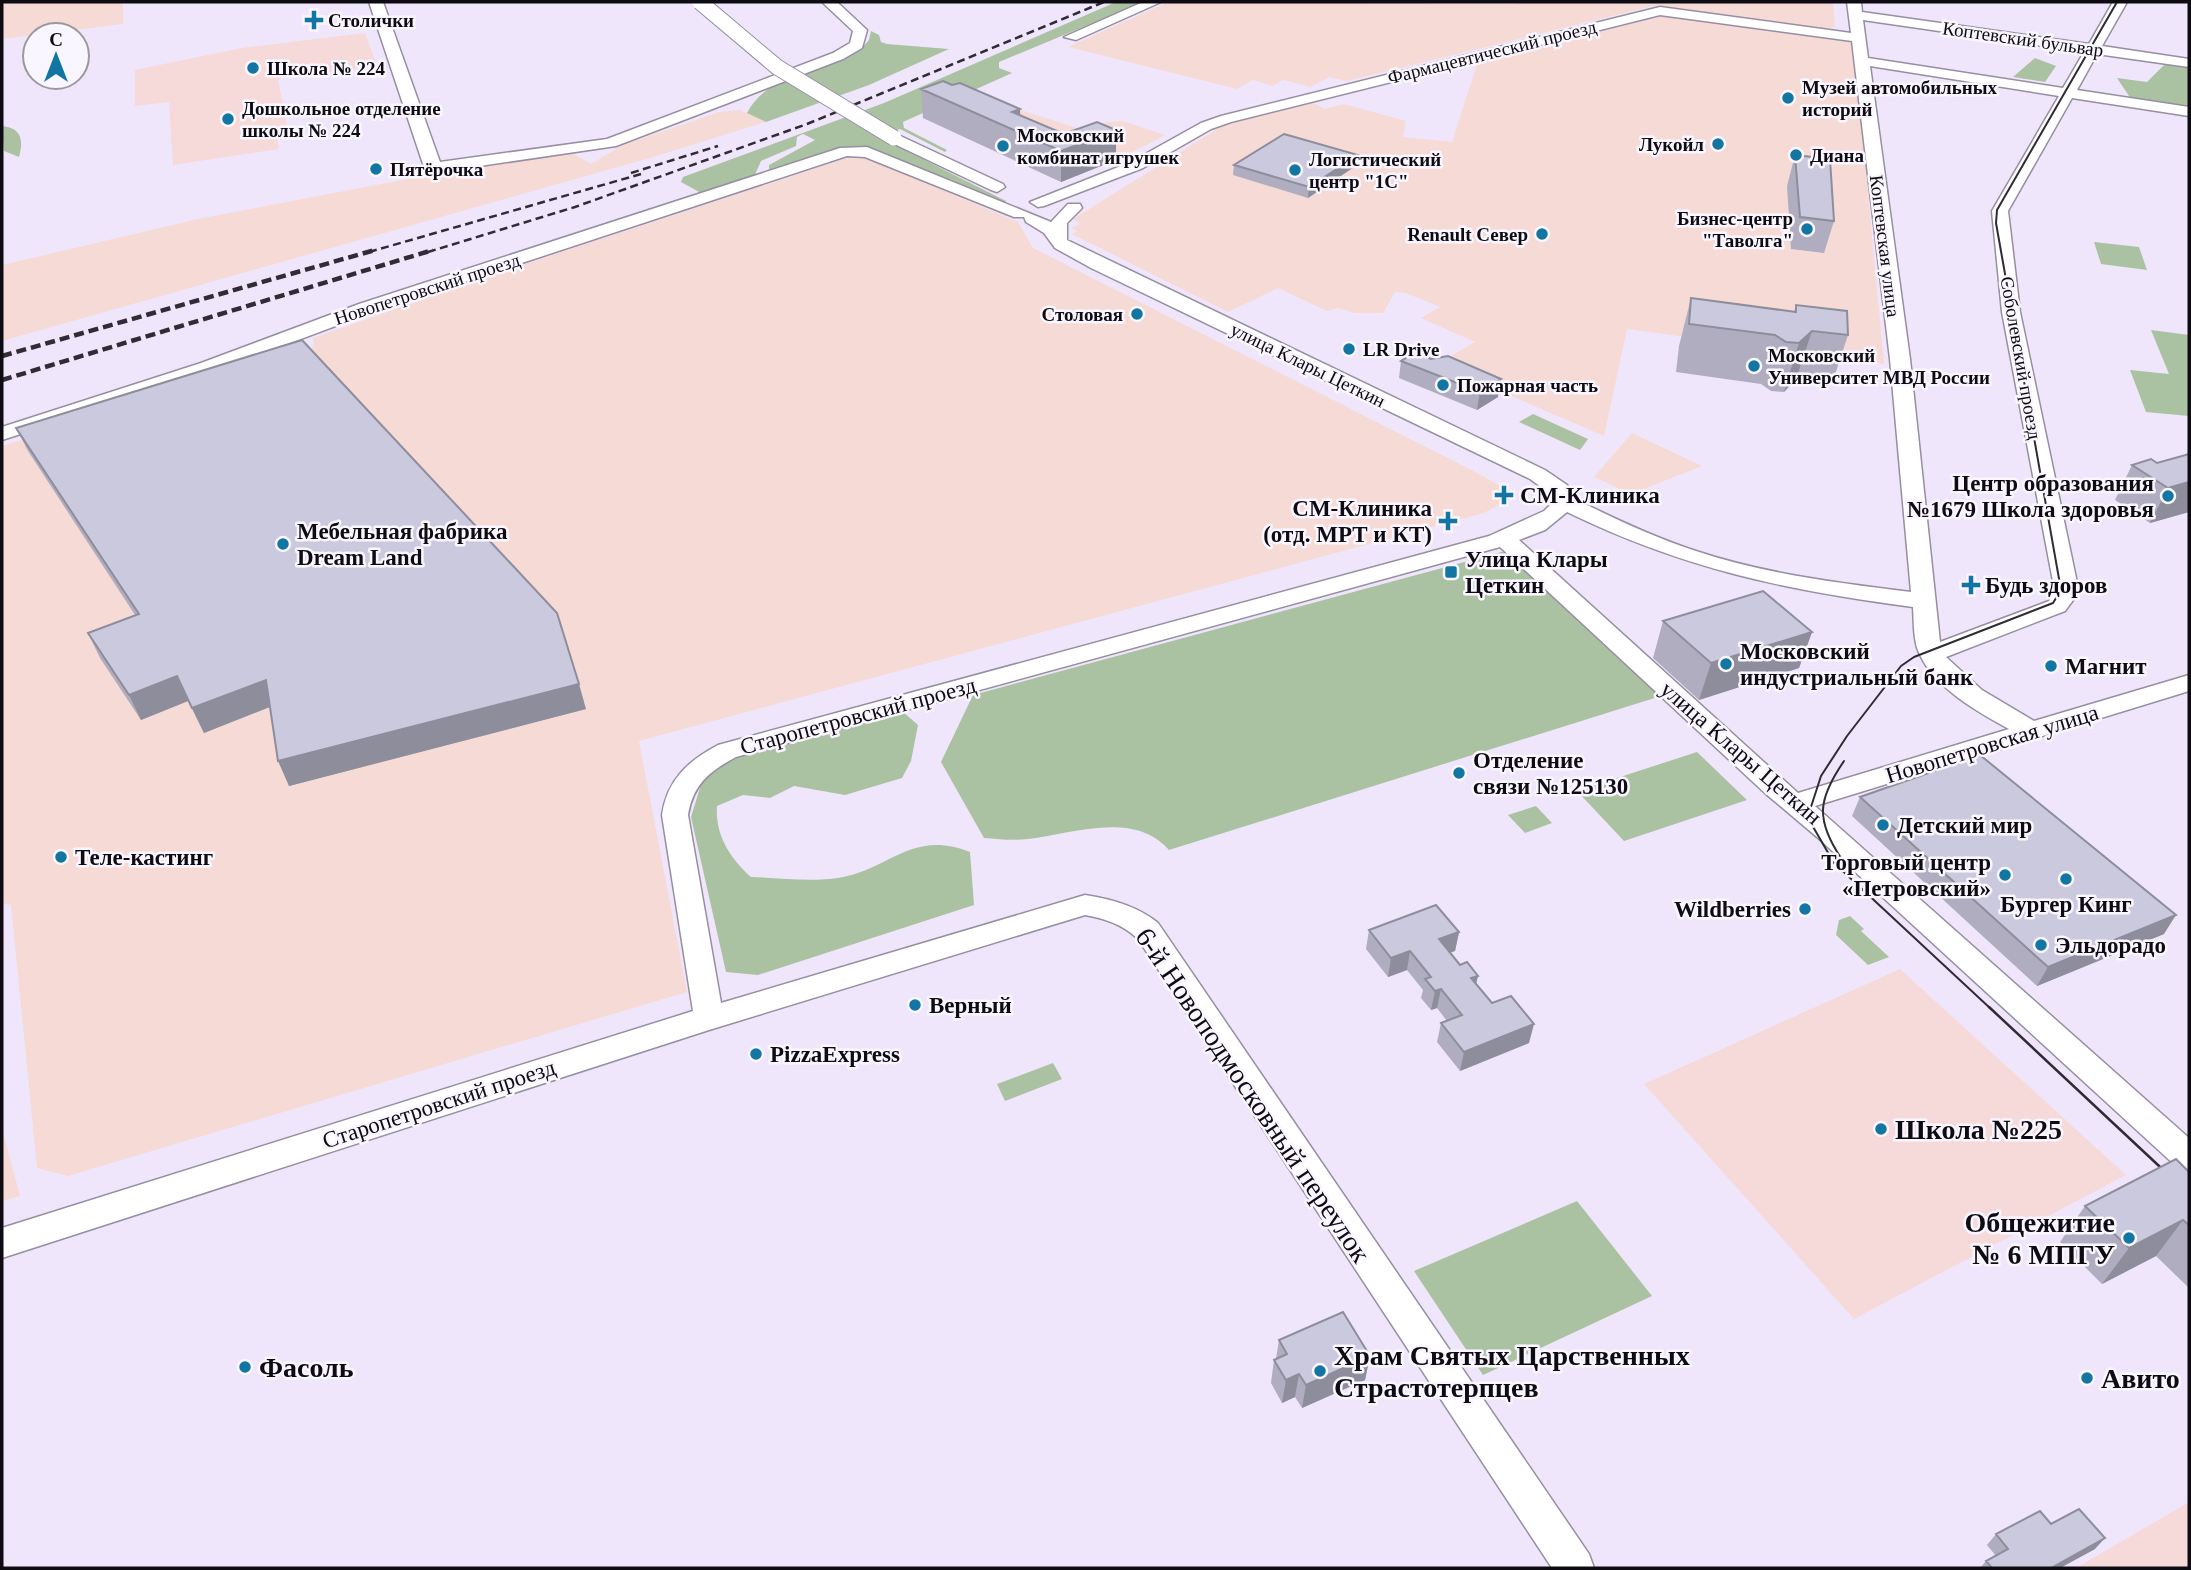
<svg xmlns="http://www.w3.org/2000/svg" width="2191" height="1570" font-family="Georgia,serif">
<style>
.industrial{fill:#f5dad6}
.education{fill:#f5dad9}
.green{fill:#abc2a2}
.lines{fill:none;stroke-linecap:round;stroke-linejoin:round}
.minor-casing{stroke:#978ea2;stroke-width:3}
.minor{fill:#fff;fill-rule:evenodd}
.tram-far1{stroke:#302c35;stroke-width:2}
.tram{stroke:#302c35;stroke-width:2.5}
.rail-far1{stroke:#302c35;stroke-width:2.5;stroke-dasharray:8 4.5;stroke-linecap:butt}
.rail{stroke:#302c35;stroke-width:4.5;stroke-dasharray:10 5;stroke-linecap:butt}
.minor-bridge-casing{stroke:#978ea2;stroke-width:17;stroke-linecap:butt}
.minor-bridge{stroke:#fff;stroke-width:15}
.wall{fill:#afadbf}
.shaded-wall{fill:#8e8d9b}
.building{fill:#cbc9de;stroke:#8e8d9b;stroke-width:2}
.poi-dot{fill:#1376a2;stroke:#faf6ff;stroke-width:2.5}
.labels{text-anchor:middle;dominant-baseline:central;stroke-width:5;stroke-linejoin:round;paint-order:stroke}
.far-poi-label{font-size:19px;font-weight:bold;fill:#0e0b12;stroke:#faf6ff;text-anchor:start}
.far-street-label{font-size:19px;fill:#0e0b12;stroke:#faf6ff}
.poi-label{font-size:23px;font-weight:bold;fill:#0e0b12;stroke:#faf6ff;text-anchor:start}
.street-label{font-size:23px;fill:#0e0b12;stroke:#faf6ff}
.near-street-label{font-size:28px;fill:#0e0b12;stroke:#faf6ff}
.near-poi-label{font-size:28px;font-weight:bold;fill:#0e0b12;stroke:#faf6ff;text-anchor:start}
</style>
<rect width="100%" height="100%" fill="#f0e6fb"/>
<path class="industrial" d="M2,2H123V24L2,39Z
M1168,2L1514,4L1519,2H1833L1835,27L1822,30L1653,6L1347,81L1329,77L1310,87L1283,80L1273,86L1253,80L1237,89L1068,47Z
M1673,14L1842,38L1854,43L1884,364L1627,329L1604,436L1437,364L1475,342L1421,318L1440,307L1406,293L1395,292L1383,313H1354L1338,308L1327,311L1278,288L1228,312L1072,234L1077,231L1071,228L1080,224L1073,219L1222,126L1312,102L1325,109L1344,104L1406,121L1403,137L1452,142L1478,61Z
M971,94L1086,131L1106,122L1122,121L1165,135L1129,154L1061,182L921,117Z
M740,110L766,122L650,158L2,341V265L198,219L507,160L570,152L591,164L621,146L719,112Z
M861,156L1018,222L1033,248L1483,476L1505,489L1504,502L1484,513L639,741L687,992L68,1176L37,1168L11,905L2,903V446L190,389L314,347L313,338L492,275L850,157Z
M1632,433L1702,466L1631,494L1594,477Z
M2,1128L20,1196L2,1201Z"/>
<path class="education" d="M365,33L377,66L278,79L288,132L276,133L279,149L173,165L169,102L135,106V70L241,48Z
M1900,969L2126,1175L1854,1319L1644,1084Z
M2189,1502V1568H2076Z"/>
<path class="green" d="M1116,2H1143L999,62V68L1012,73L903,122L904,128L947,150L945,152L900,129L877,136L1006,201L1005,203L861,147L843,148L769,170V165L815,140L803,134L797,137L796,146L761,161L754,177L701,193L681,182L683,177L884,103Z
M871,31L879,35L881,42L887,44L949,49L869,85L766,122L747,113C767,74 823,68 860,50L869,40Z
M2035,58L2056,66L2045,82L2013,77Z
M2166,63L2189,67V108L2131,99L2117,78L2147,82Z
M2,126C21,128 24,139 19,157L4,151Z
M2094,242L2139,247L2147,270L2101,264Z
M2151,330L2189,335V416L2146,412L2130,370L2169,374Z
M1533,414L1588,439L1580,450L1519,422Z
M1505,551L1661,696L1169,850C1134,810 1072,834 1028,839C1014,841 998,839 984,838L941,762L973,695Z
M903,712L918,725L911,761L902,778L845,795L794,786L770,798L743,795L717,806C715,835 730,858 751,877C779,878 811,882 838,878C890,870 911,829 970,852L974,905L758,975L726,972L691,817L703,778L721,763L745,752Z
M1697,752L1747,800L1624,841L1577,791Z
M1536,806L1552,823L1525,833L1508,815Z
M1850,916L1864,929L1861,931L1889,957L1868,965L1836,935L1839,920Z
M1053,1063L1062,1079L1005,1101L997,1084Z
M1577,1201L1652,1296L1483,1375L1414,1271Z"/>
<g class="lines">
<g class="minor-casing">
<path id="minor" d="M369,2H383L440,162L607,139L833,53L850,43L853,31L822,2H837L867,30L862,48L843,59L616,146L439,172L423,164Z
M1143,2H1161L1076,40L1064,37Z
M1847,2H1861L1862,12L2089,44L2113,2H2127L2102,46L2189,59V67L2097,54L2077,90L2189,107V116L2072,98L2008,211L2020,312L2079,592L2065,611L1946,657L1982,690L2034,721L2189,675V691L1815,806L2189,1138V1172L2178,1168L1817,837L1766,794L1500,547L736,757C710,771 693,784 688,815L721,1003L1085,895C1112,899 1137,906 1158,923L1589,1554L1594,1568H1552L1138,939C1122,924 1106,919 1085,915L709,1030L2,1258V1228L693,1011L662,815C667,780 688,761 718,745L1489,536L1544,511L1551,504V494L1530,479L1091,268L1055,248L1044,233L1026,222L1024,217H1014L865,157L847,156L373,312L215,371L2,440V427L201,363L359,304L840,148L867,147L1051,222L1068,204H1080L1082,208L1067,223V240L1545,470L1567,485L1573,498C1613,518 1653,537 1696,551C1765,574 1839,583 1911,592L1890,359L1852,41L1660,15L1231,122L1211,129L1143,168L1044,206L1038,207L1030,202L1131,162L1201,123L1221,116L1660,7L1851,33ZM1863,20L2084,52L2063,88L1868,58ZM1870,66L2059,96L1992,211L2002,312L2055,592L2049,601L1940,642L1910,359ZM1567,512C1684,569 1785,590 1913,607C1914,622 1913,642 1920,655C1935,688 1978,712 2009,729L1798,793L1519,540L1545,530Z
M894,133L1003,184L1005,187L997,192L991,190L888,141L886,138Z"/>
</g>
<use href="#minor" class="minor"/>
<path class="tram-far1" d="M1841,858C1815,819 1818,799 1844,761
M1991,1009L1834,863L1812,825L1810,810L1821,776L1847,736L1901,666L1914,657L2053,603L2061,590L1996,223L1997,210L2117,2"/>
<path class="tram" d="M1989,1007L2189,1194"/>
<path class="rail-far1" d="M631,173L718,146
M369,252L641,174
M428,252L575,207L807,124L1104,2"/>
<path class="rail" d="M2,356L375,250
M2,380L433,250"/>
<g class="minor-bridge-casing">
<path id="minor-bridge" d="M700,2L777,67L894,138"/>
</g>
<use href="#minor-bridge" class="minor-bridge"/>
</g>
<path class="wall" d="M952,85L1020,109V115L1116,160L1061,182L923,118L921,89Z
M1358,155L1357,165L1308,198L1233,175L1234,165Z
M1795,155L1834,221L1824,253L1791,249L1787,186Z
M1691,298L1794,312L1796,305L1848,335L1832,384L1796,379L1784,392L1771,391L1761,384L1676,372L1679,346Z
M1401,361L1498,397L1477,410L1399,378Z
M16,428L586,709L289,786L270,707L204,733L188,701L141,720L100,658L88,633L135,615L28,451Z
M2189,451V512L2150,523L2115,500L2132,465L2157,463L2187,455Z
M1663,621L1812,632L1799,668L1699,700L1653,658Z
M1860,797L2164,934L2037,986L1852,816Z
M1369,930L1459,932L1455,951L1450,952L1460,965L1478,976L1476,984L1492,1003L1529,1043L1460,1071L1437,1042L1441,1023L1447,1021L1437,1008L1431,1010L1421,998L1423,990L1407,970L1388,977L1366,949Z
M2189,1172V1288L2156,1256L2102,1284L2060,1242L2085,1206Z
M1279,1340L1370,1356L1365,1380L1302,1408L1295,1397L1282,1403L1271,1383L1274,1360L1276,1359Z
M1996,1534L2095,1549L2060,1568H1980L1986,1561L1996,1556L1987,1545Z"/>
<path class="shaded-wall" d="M1020,109L1021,133L1012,112Z
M1116,130V160L1061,182V151Z
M1358,155L1357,165L1308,198L1309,187Z
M1812,331L1796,379L1784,392L1799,343Z
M1501,379L1498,397L1477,410L1480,392Z
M2189,482V512L2150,523L2168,488Z
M1812,632L1799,668L1699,700L1711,663Z
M177,676L188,701L141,720L129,695Z
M266,680L277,704L204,733L192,708Z
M579,684L586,709L289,786L278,761Z
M2176,915L2164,934L2037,986L2048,967Z
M1459,932L1455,951L1435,958L1439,939Z
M1410,951L1407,970L1388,977L1391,958Z
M1478,976L1473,995L1471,978Z
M1441,989L1437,1008L1431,1010L1435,991Z
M1534,1024L1529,1043L1460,1071L1464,1052Z
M2183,1220L2156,1256L2102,1284L2129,1248Z
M1370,1356L1365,1380L1302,1408L1306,1385Z
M1299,1374L1295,1397L1282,1403L1286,1380Z
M2105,1538L2095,1549L2060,1568H2051Z"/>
<path class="building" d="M943,81L952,85L960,83L1020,109L1012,112L1064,134L1097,122L1116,130L1061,151L921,89Z
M1284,134L1358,155L1309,187L1234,165Z
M1795,155L1830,159L1834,221L1800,217Z
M1691,298L1796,312V305L1847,311L1848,335L1812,331L1799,343L1786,342L1775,335L1689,324Z
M302,340L557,613L579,684L278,761L266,680L192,708L177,676L129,695L88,633L139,614L16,428Z
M1416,352L1431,359L1448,356L1501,379L1480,392L1401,361Z
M2189,454V482L2168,488L2132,465L2151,459L2157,463Z
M1763,591L1812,632L1711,663L1663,621Z
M1980,755L2176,915L2048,967L1860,797Z
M1436,905L1459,932L1439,939L1460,965L1467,962L1478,976L1471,978L1492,1003L1511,996L1534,1024L1464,1052L1441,1023L1462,1015L1441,989L1435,991L1425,979L1431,977L1410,951L1391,958L1369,930Z
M2176,1159L2189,1172V1225L2183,1220L2129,1248L2085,1206Z
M1343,1312L1370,1356L1306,1385L1299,1374L1286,1380L1274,1360L1287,1354L1279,1340Z
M2079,1509L2105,1538L2051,1568H1992L1986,1561L2008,1549L1996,1534L2040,1511L2051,1524Z"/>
<g class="poi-dot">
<path d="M310.5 9.5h7v7h7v7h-7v7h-7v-7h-7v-7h7z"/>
<circle cx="253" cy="68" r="7"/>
<circle cx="1788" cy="98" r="7"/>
<circle cx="228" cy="119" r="7"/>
<circle cx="1718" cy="144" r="7"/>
<circle cx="1003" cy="146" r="7"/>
<circle cx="1796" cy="155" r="7"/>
<circle cx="376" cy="169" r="7"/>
<circle cx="1295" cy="170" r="7"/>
<circle cx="1807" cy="229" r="7"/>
<circle cx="1542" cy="234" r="7"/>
<circle cx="1137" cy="314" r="7"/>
<circle cx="1349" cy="349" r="7"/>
<circle cx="1754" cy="366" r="7"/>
<circle cx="1443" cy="385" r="7"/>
<path d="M1500.5 484.5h7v7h7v7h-7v7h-7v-7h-7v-7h7z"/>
<circle cx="2168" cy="496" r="7"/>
<path d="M1444.5 510.5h7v7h7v7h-7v7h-7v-7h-7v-7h7z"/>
<circle cx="283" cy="544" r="7"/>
<rect x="1444" y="565" width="14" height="14" rx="3.5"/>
<path d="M1967.5 574.5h7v7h7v7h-7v7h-7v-7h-7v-7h7z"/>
<circle cx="1726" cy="664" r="7"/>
<circle cx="2051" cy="666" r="7"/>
<circle cx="1459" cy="773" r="7"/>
<circle cx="1883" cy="825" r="7"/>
<circle cx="61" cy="857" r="7"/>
<circle cx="2005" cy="875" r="7"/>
<circle cx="2066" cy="879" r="7"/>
<circle cx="1805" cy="909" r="7"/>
<circle cx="2041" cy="945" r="7"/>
<circle cx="915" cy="1005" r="7"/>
<circle cx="756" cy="1054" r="7"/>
<circle cx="1881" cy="1129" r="7"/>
<circle cx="2129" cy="1238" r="7"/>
<circle cx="245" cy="1367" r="7"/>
<circle cx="1320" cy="1371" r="7"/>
<circle cx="2087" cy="1378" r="7"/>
</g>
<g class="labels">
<g class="far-poi-label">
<text x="328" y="20">Столички</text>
<text x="267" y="68">Школа № 224</text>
<text x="1802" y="87">Музей автомобильных<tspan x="1802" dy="22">историй</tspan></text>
<text x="242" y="108">Дошкольное отделение<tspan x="242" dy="22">школы № 224</tspan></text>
<text x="1017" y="135">Московский<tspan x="1017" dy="22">комбинат игрушек</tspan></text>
<text x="1704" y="144" text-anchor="end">Лукойл</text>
<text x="1810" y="155">Диана</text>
<text x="1309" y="159">Логистический<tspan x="1309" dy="22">центр "1С"</tspan></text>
<text x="390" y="169">Пятёрочка</text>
<text x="1793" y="218" text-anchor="end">Бизнес-центр<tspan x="1793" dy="22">"Таволга"</tspan></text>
<text x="1528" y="234" text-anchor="end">Renault Север</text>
<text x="1123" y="314" text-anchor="end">Столовая</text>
<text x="1363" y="349">LR Drive</text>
<text x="1768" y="355">Московский<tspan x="1768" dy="22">Университет МВД России</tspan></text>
<text x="1457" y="385">Пожарная часть</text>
</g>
<g class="far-street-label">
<text transform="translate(2023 39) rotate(8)">Коптевский бульвар</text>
<text transform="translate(1492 52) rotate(-14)">Фармацевтический проезд</text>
<text transform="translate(1885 246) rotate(83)">Коптевская улица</text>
<text transform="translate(427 289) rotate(-18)">Новопетровский проезд</text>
<text transform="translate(2021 358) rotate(80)">Соболевский проезд</text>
<text transform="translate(1308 365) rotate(26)">улица Клары Цеткин</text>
</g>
<g class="poi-label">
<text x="2154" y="483" text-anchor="end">Центр образования<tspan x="2154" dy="26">№1679 Школа здоровья</tspan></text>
<text x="1520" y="495">СМ-Клиника</text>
<text x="1432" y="508" text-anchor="end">СМ-Клиника<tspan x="1432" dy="26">(отд. МРТ и КТ)</tspan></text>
<text x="297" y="531">Мебельная фабрика<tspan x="297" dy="26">Dream Land</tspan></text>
<text x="1465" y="559">Улица Клары<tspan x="1465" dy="26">Цеткин</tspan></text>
<text x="1985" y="585">Будь здоров</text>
<text x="1740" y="651">Московский<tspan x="1740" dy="26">индустриальный банк</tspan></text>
<text x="2065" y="666">Магнит</text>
<text x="1473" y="760">Отделение<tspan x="1473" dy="26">связи №125130</tspan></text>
<text x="1897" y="825">Детский мир</text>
<text x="75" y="857">Теле-кастинг</text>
<text x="1991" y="862" text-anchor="end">Торговый центр<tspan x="1991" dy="26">«Петровский»</tspan></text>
<text x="2066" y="904" text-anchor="middle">Бургер Кинг</text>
<text x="1791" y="909" text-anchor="end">Wildberries</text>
<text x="2055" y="945">Эльдорадо</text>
<text x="929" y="1005">Верный</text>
<text x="770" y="1054">PizzaExpress</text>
</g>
<g class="street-label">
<text transform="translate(858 716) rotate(-15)">Старопетровский проезд</text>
<text transform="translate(1992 744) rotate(-17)">Новопетровская улица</text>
<text transform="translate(1741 753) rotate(41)">улица Клары Цеткин</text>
<text transform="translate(439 1104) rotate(-18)">Старопетровский проезд</text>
</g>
<g class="near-street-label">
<text transform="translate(1253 1095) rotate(56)">6-й Новоподмосковный переулок</text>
</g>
<g class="near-poi-label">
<text x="1895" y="1129">Школа №225</text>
<text x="2115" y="1222" text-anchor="end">Общежитие<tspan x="2115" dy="32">№ 6 МПГУ</tspan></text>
<text x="1334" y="1355">Храм Святых Царственных<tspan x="1334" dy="32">Страстотерпцев</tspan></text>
<text x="259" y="1367">Фасоль</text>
<text x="2101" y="1378">Авито</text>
</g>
</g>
<rect width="2191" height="1570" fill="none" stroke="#0e0b12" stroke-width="7"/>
<g transform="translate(56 56)"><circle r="33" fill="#faf6ff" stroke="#9c98a0" stroke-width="2"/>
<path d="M0-5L12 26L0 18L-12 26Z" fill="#1376a2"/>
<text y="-10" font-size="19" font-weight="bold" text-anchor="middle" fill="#0e0b12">С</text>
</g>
</svg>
